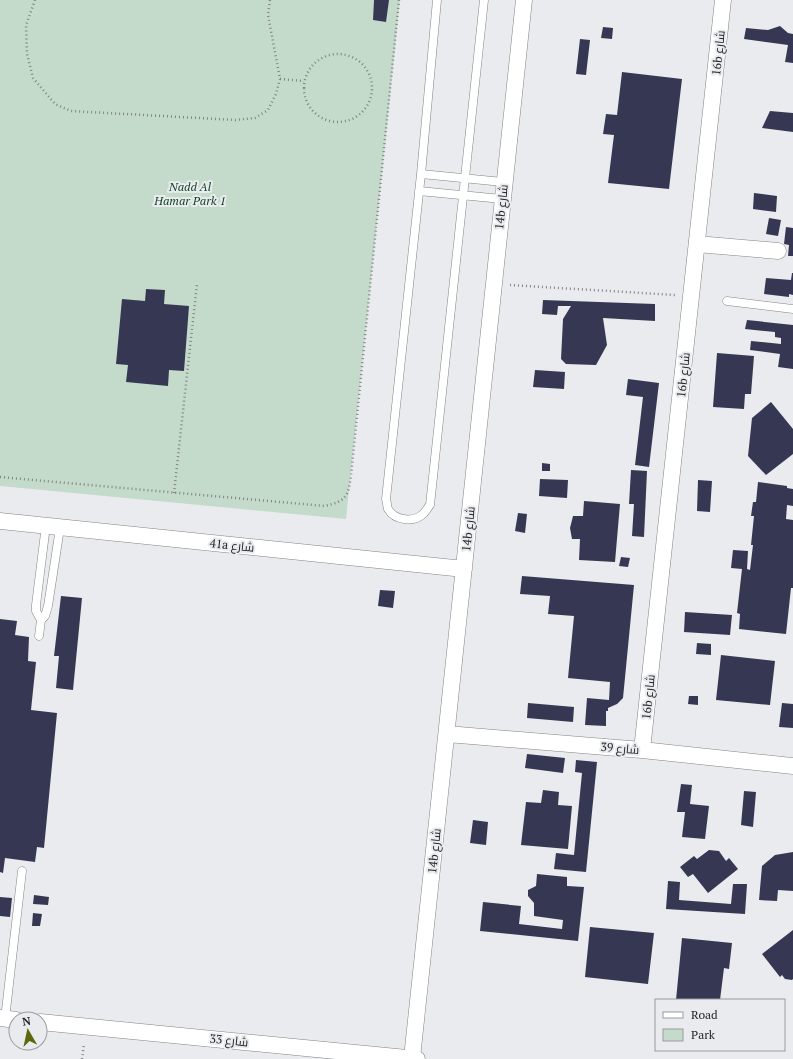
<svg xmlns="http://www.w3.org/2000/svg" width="793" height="1059" font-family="'PT Serif',Cairo,serif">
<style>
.green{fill:#c4dbcb}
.building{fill:#363853}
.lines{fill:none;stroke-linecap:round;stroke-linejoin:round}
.service-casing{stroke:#838486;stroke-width:9}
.minor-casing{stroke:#838486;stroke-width:17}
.path{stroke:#828385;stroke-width:2.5;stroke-dasharray:1 3;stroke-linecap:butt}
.service{stroke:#fff;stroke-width:8}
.minor{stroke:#fff;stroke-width:16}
.labels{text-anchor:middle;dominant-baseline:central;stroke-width:4;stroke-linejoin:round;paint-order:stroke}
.street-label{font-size:12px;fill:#242526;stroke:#eaebee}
.park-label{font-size:12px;font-style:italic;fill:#0e4526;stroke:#eaebee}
</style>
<rect width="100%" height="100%" fill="#eaebee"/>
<path class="green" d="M0,0H400L346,519L0,486Z"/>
<path class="building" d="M374,0H389L386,22L373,20Z
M780,26L788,33L793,34V63L785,62L788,45L744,39L746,28L768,30Z
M603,27L613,28L612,39L601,38Z
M580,39L590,40L586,75L576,74Z
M622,72L682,79L669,189L608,183L614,135L603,134L606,114L617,115Z
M770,111L793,113V132L762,128Z
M754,193L777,196L776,212L753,209Z
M769,218L781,220L778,236L766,234Z
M786,227L793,228V256H788L789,245L784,244Z
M792,273H793V295L789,294V297L764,294L766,278L791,280Z
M146,289L165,290L164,304L189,306L184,371L169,370L168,386L126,382L128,365L116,364L122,299L145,301Z
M543,300L655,304V321L603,318L607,345L596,365L566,364L561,359L563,319L571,306H558L557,315L542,314Z
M747,320L793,325V369L778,367L780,354L750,350L751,341L781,344V338L775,337V332L745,329Z
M717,353L754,356L751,394H745L744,409L713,407Z
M535,370L565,372L564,389L533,387Z
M628,379L659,383L649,467L635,465L643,397L626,395Z
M771,402L793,429V454L766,475L748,456L752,418Z
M542,463L550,464V471H542Z
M631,470L647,471L644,537L632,536L634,504H629Z
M540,479L568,480L567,498L539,496Z
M698,480L712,481L710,512L697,511Z
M758,482L787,486V488L793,489V506L787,505L786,519L793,520V588H791L786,634L739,629L740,614L737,613L742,569L731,568L733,550L748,551L747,569L750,570L753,545H751L754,516H751L753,502H756Z
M584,501L620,504L615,562L579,560L580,539H572L570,528L573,516H583Z
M518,513L527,514L525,533L515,531Z
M621,557L630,558L628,567L619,566Z
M522,576L634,585L623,698L617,704L608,708V711H606V726L585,725L587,698L609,700L610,682L568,678L574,616L548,614L550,596L520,594Z
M380,590L395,591L393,608L378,606Z
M61,596L82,598L73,690L56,688L59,656H54Z
M685,612L732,615L730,635L684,632Z
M0,619L17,621L15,635L29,637L28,661L36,662L31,710L57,713L44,848L37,847L35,862L5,858L3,873L0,872Z
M697,643L711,644V655L696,654Z
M721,655L775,661L770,705L716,700Z
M689,696H698V705L688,704Z
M528,703L574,707L573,722L527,718Z
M782,703L793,704V728L779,727Z
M527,754L565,758L563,773L525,768Z
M576,760L597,762L586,872L554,869L556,853L574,855L582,773L575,772Z
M681,784L692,785L690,804L709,806L705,839L682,837L685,812H677Z
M543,790L559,792L558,805L572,806L568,849L521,845L526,802L541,803Z
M744,791L756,792L753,827L741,825Z
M473,820L488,822L486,845L470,843Z
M709,850L719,851L726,861L729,858L738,869L708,893L693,874L688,877L680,867L694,856L697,859Z
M793,852V891L778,890L777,901L759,900L762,866L775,855Z
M537,874L567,877V886L584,887L578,941L480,931L483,902L521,906L519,924L562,929L563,920L534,916V903L528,896V890L536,886Z
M668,881L680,882L679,900L731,904L733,884H747L745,914L666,909Z
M34,895L49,897L48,905L33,904Z
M0,897L12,898L10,917L0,916Z
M33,913L42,914L40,926H32Z
M590,927L654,933L648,984L585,977Z
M793,930V979L792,980L785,979L782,975L780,977L762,954Z
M682,938L732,943L729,969L724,968L720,1000H676Z"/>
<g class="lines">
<g class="service-casing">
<path id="service" d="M437,0L421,174L386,499C387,502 387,506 388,509C395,521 415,523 424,513C426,511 428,507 430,505L484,0
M421,174L503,182
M419,191L502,199
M727,301L793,309
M41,620L45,616L48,606L60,528
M39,636L41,620L36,611V605L46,525
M5,1019L22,871"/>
</g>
<g class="minor-casing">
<path id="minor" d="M697,244L778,251
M0,521L464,569
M447,734L642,750L793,766
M642,750L723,0
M0,1018L16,1020
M40,1022L417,1059
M412,1058L524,0"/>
</g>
<path class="path" d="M35,0L26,25L27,54L33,78L55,104L71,111L235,120L255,118L268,110L276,94L280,79L268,15L270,0
M304 88a34 34 0 1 1 68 0a34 34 0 1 1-68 0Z
M280,79L304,81
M510,285L675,295
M0,477L325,506C346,501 348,497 351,476L399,0
M174,493L197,284
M82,1059L84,1044"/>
<use href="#service" class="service"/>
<use href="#minor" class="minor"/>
</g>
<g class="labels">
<g class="street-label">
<text transform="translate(718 53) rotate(-84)">16b شارع</text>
<text transform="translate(501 207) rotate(-84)">14b شارع</text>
<text transform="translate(683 375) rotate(-84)">16b شارع</text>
<text transform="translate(468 529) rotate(-84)">14b شارع</text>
<text transform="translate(232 545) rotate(6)">41a شارع</text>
<text transform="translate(648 697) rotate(-84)">16b شارع</text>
<text transform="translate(620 748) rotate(5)">شارع 39</text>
<text transform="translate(434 851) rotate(-84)">14b شارع</text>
<text transform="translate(229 1040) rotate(6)">شارع 33</text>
</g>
<g class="park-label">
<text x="190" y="186">Nadd Al<tspan x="190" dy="14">Hamar Park 1</tspan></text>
</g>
</g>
<rect x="655" y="999" width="130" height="52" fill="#eaebee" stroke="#9b9c9e"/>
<rect x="663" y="1012" width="20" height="6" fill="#ffffff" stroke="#9b9c9e"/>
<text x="691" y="1019" font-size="12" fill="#242526">Road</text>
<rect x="663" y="1029" width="20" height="12" fill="#c4dbcb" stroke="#9b9c9e"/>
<text x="691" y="1039" font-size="12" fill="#242526">Park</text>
<g transform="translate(28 1031) rotate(351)"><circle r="19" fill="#eaebee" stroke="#9b9c9e"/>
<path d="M0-3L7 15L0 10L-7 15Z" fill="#5d680c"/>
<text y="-6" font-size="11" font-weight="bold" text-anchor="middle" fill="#242526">N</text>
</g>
</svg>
